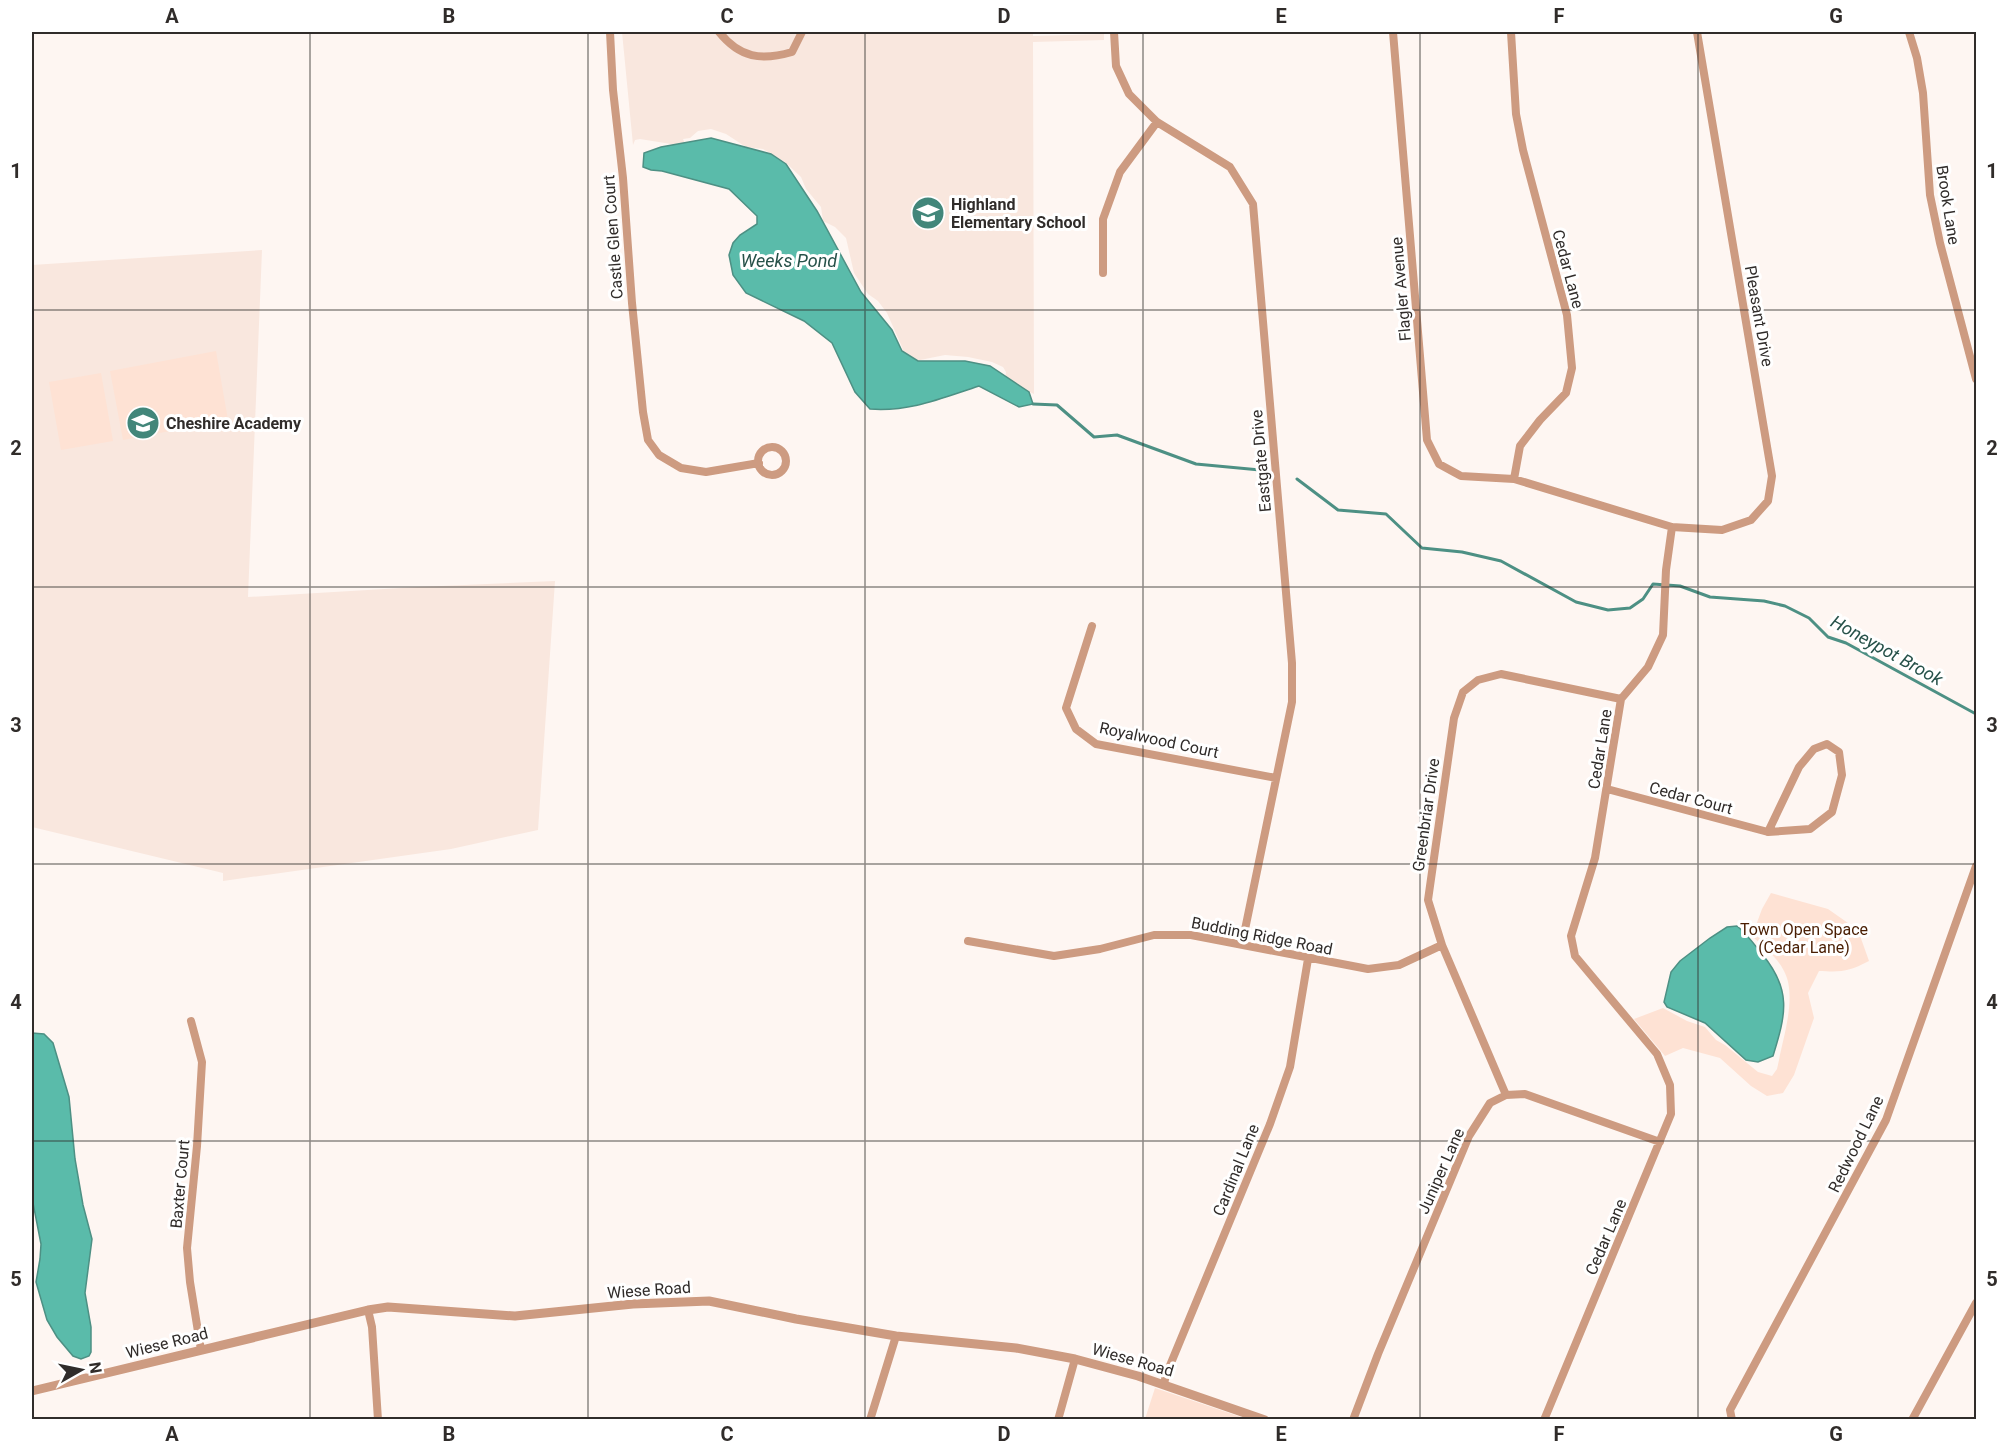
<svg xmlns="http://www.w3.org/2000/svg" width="2008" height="1451" font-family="Roboto,sans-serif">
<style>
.built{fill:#f9e7de}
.green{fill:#fee2d4}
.water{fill:#5abbaa;stroke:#4d9084;stroke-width:1.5}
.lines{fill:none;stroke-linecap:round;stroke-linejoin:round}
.stream{stroke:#4d9084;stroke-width:3}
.minor{stroke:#cd9b81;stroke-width:8}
.tertiary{stroke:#cd9b81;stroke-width:9}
.grid{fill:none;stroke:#302c2a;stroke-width:1.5;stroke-opacity:0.55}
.labels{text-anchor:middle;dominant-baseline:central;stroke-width:6;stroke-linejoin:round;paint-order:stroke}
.poi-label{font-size:16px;font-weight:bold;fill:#302c2a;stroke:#fff;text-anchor:start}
.street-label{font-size:16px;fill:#302c2a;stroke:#fff}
.park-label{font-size:16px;fill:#491e03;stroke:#fff}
.water-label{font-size:18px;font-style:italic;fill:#265149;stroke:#fff}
.neatline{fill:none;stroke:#302c2a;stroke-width:2}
.grid-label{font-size:20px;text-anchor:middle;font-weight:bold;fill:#302c2a}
</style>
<rect width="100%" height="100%" fill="#fef6f2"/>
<path class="built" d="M622,32H1033V36L1104,34V40L1033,42L1034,394L1005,381L1006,372L1003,367L992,362L968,357L945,355L920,360L907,367L902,347L887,313L878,301L868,294L854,273L846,238L835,227L823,221L821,207L806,189L801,177L785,162L763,149L746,147L726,134L711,129L698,131L690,138L683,139L692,159L671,144L640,139L635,140L633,145Z
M262,250L248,597L418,587L555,581L538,830L451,849L223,881V873L32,827V265Z"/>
<path class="green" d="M216,351L228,420L123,440L110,371Z
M101,373L113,441L61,450L49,382Z
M1771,893L1828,909L1858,930L1869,961C1848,972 1842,972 1819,971L1808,993L1814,1018L1794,1075L1783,1093L1767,1096L1751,1086L1720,1058L1683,1048L1665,1056L1634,1019L1663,1008L1687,1021L1705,1027L1716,1040L1725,1045L1758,1072L1772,1076L1777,1069L1779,1060C1784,1034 1797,995 1784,971C1777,957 1764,947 1752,936L1762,909Z
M1155,1388L1247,1419H1145Z"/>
<path class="water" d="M711,138L771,154L786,164L817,211L861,292L892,330L902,351L918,361H965L990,366L1029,392L1033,404L1019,407L979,386C942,398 910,412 870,409L855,392L832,343L804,321L746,293L733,275L729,255L733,243L740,235L757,224V216L729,189L662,171L651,170L643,167L644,153L661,147Z
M1737,926C1747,934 1754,944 1762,954C1792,990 1786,1014 1773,1056L1758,1062L1746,1060L1705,1023L1667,1007L1664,1002L1671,972L1680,961L1710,938L1727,927Z
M32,1033L44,1034L53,1043L69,1097L75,1159L83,1205L92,1239L85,1293L91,1327V1352L89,1356L81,1359L73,1356L57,1337L47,1320L36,1282L40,1259L41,1244L32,1198Z"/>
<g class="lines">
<path class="stream" d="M1033,404L1057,405L1094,437L1117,435L1196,464L1260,470
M1297,479L1338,510L1386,514L1422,548L1462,552L1501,561L1576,602L1608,610L1630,608L1643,599L1653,584L1680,586L1710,597L1764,601L1785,606L1809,618L1828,637L1846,643L1976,714"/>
<path class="minor" d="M610,32L613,90L623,178L632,303L643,412L648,440L659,455L681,468L706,472L759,463
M719,32C740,58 761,61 792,52L802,32
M1114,32L1116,66L1129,94L1157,122L1230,167L1253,204L1292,663V702L1242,944
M1393,32L1427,440L1439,464L1461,476L1514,479
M1511,32L1516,114L1523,150L1567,315L1572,368L1566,393L1540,420L1520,446L1514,479L1672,527L1722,530L1751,520L1768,501L1772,476L1697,32
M1909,32L1917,58L1923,93L1930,195L1940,243L1976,379
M1103,273V219L1120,172L1157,122
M758 461a14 14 0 1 1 28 0a14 14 0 1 1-28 0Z
M1092,626L1066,708L1076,729L1096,744L1276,778
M1827,744L1839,752L1842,775L1832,812L1810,829L1768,832L1799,767L1814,749Z
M1607,789L1768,832
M968,941L1054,956L1100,949L1154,935H1191L1368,969L1399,965L1442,945
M191,1021L202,1062L197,1146L187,1248L190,1282L201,1350
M1506,1095L1442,945L1428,900L1454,718L1463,692L1478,680L1501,674L1621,699
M368,1310L372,1327L378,1420
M1164,1384L1166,1375L1270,1124L1290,1067L1308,959
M870,1420L896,1336
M1058,1420L1075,1359
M1353,1420L1378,1354L1469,1136L1490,1103L1506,1095L1525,1094L1660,1142
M1544,1420L1671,1114L1670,1085L1657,1054L1575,956L1571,936L1595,858L1621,699L1648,667L1663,635L1666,570L1672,527
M1732,1420L1730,1410L1886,1120L1976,866
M1912,1420L1976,1303"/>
<path class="tertiary" d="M32,1391L368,1310L388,1307L515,1316L633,1304L709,1301L796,1319L896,1336L1016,1348L1075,1359L1138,1376L1265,1420"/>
</g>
<path class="grid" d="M310,32V1420M588,32V1420M865,32V1420M1143,32V1420M1420,32V1420M1698,32V1420M32,310H1976M32,587H1976M32,864H1976M32,1141H1976"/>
<defs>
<g id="school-disc" transform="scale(1.725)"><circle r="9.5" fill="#42867a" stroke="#fff"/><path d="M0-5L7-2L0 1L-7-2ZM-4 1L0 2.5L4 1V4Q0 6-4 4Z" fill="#fff"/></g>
</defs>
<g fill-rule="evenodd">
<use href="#school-disc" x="928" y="213"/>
<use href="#school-disc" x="143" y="423"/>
</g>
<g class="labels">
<g class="poi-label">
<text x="951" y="204">Highland<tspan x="951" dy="18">Elementary School</tspan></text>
<text x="166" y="423">Cheshire Academy</text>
</g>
<g class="street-label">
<text transform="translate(1948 205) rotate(81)">Brook Lane</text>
<text transform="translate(613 237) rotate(-94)">Castle Glen Court</text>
<text transform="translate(1568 269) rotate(75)">Cedar Lane</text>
<text transform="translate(1401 289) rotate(-95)">Flagler Avenue</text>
<text transform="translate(1759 316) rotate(80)">Pleasant Drive</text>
<text transform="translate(1261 461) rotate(-95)">Eastgate Drive</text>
<text transform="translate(1159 740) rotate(12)">Royalwood Court</text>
<text transform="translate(1600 749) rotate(-81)">Cedar Lane</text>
<text transform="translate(1691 798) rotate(15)">Cedar Court</text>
<text transform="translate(1426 815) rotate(-82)">Greenbriar Drive</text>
<text transform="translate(1262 936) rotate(11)">Budding Ridge Road</text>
<text transform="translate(1856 1144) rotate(-64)">Redwood Lane</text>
<text transform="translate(1236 1170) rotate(-68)">Cardinal Lane</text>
<text transform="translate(1441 1171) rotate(-66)">Juniper Lane</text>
<text transform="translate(180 1184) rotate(-85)">Baxter Court</text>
<text transform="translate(1606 1237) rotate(-67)">Cedar Lane</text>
<text transform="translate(649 1290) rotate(-4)">Wiese Road</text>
<text transform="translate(167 1343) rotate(-14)">Wiese Road</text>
<text transform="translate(1133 1360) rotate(16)">Wiese Road</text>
</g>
<g class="park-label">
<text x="1804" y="929">Town Open Space<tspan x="1804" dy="18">(Cedar Lane)</tspan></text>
</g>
<g class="water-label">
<text x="789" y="260">Weeks Pond</text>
<text transform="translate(1887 650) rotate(29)">Honeypot Brook</text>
</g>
</g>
<rect width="2008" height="1451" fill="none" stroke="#ffffff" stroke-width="66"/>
<g transform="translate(81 1370) rotate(81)" stroke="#ffffff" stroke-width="4.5" paint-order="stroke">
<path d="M0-4.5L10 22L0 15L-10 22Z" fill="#302c2a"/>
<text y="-9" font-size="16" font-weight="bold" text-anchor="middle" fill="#302c2a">N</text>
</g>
<rect x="33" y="33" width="1942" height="1385" class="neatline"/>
<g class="grid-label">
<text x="172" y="23">A</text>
<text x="449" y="23">B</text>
<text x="727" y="23">C</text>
<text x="1004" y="23">D</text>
<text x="1281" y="23">E</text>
<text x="1559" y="23">F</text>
<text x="1836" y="23">G</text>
<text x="16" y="178">1</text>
<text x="1992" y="178">1</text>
<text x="16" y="455">2</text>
<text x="1992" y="455">2</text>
<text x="16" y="732">3</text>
<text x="1992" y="732">3</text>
<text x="16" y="1009">4</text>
<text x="1992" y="1009">4</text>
<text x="16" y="1286">5</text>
<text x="1992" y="1286">5</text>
<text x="172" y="1441">A</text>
<text x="449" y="1441">B</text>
<text x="727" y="1441">C</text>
<text x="1004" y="1441">D</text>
<text x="1281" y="1441">E</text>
<text x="1559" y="1441">F</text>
<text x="1836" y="1441">G</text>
</g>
</svg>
